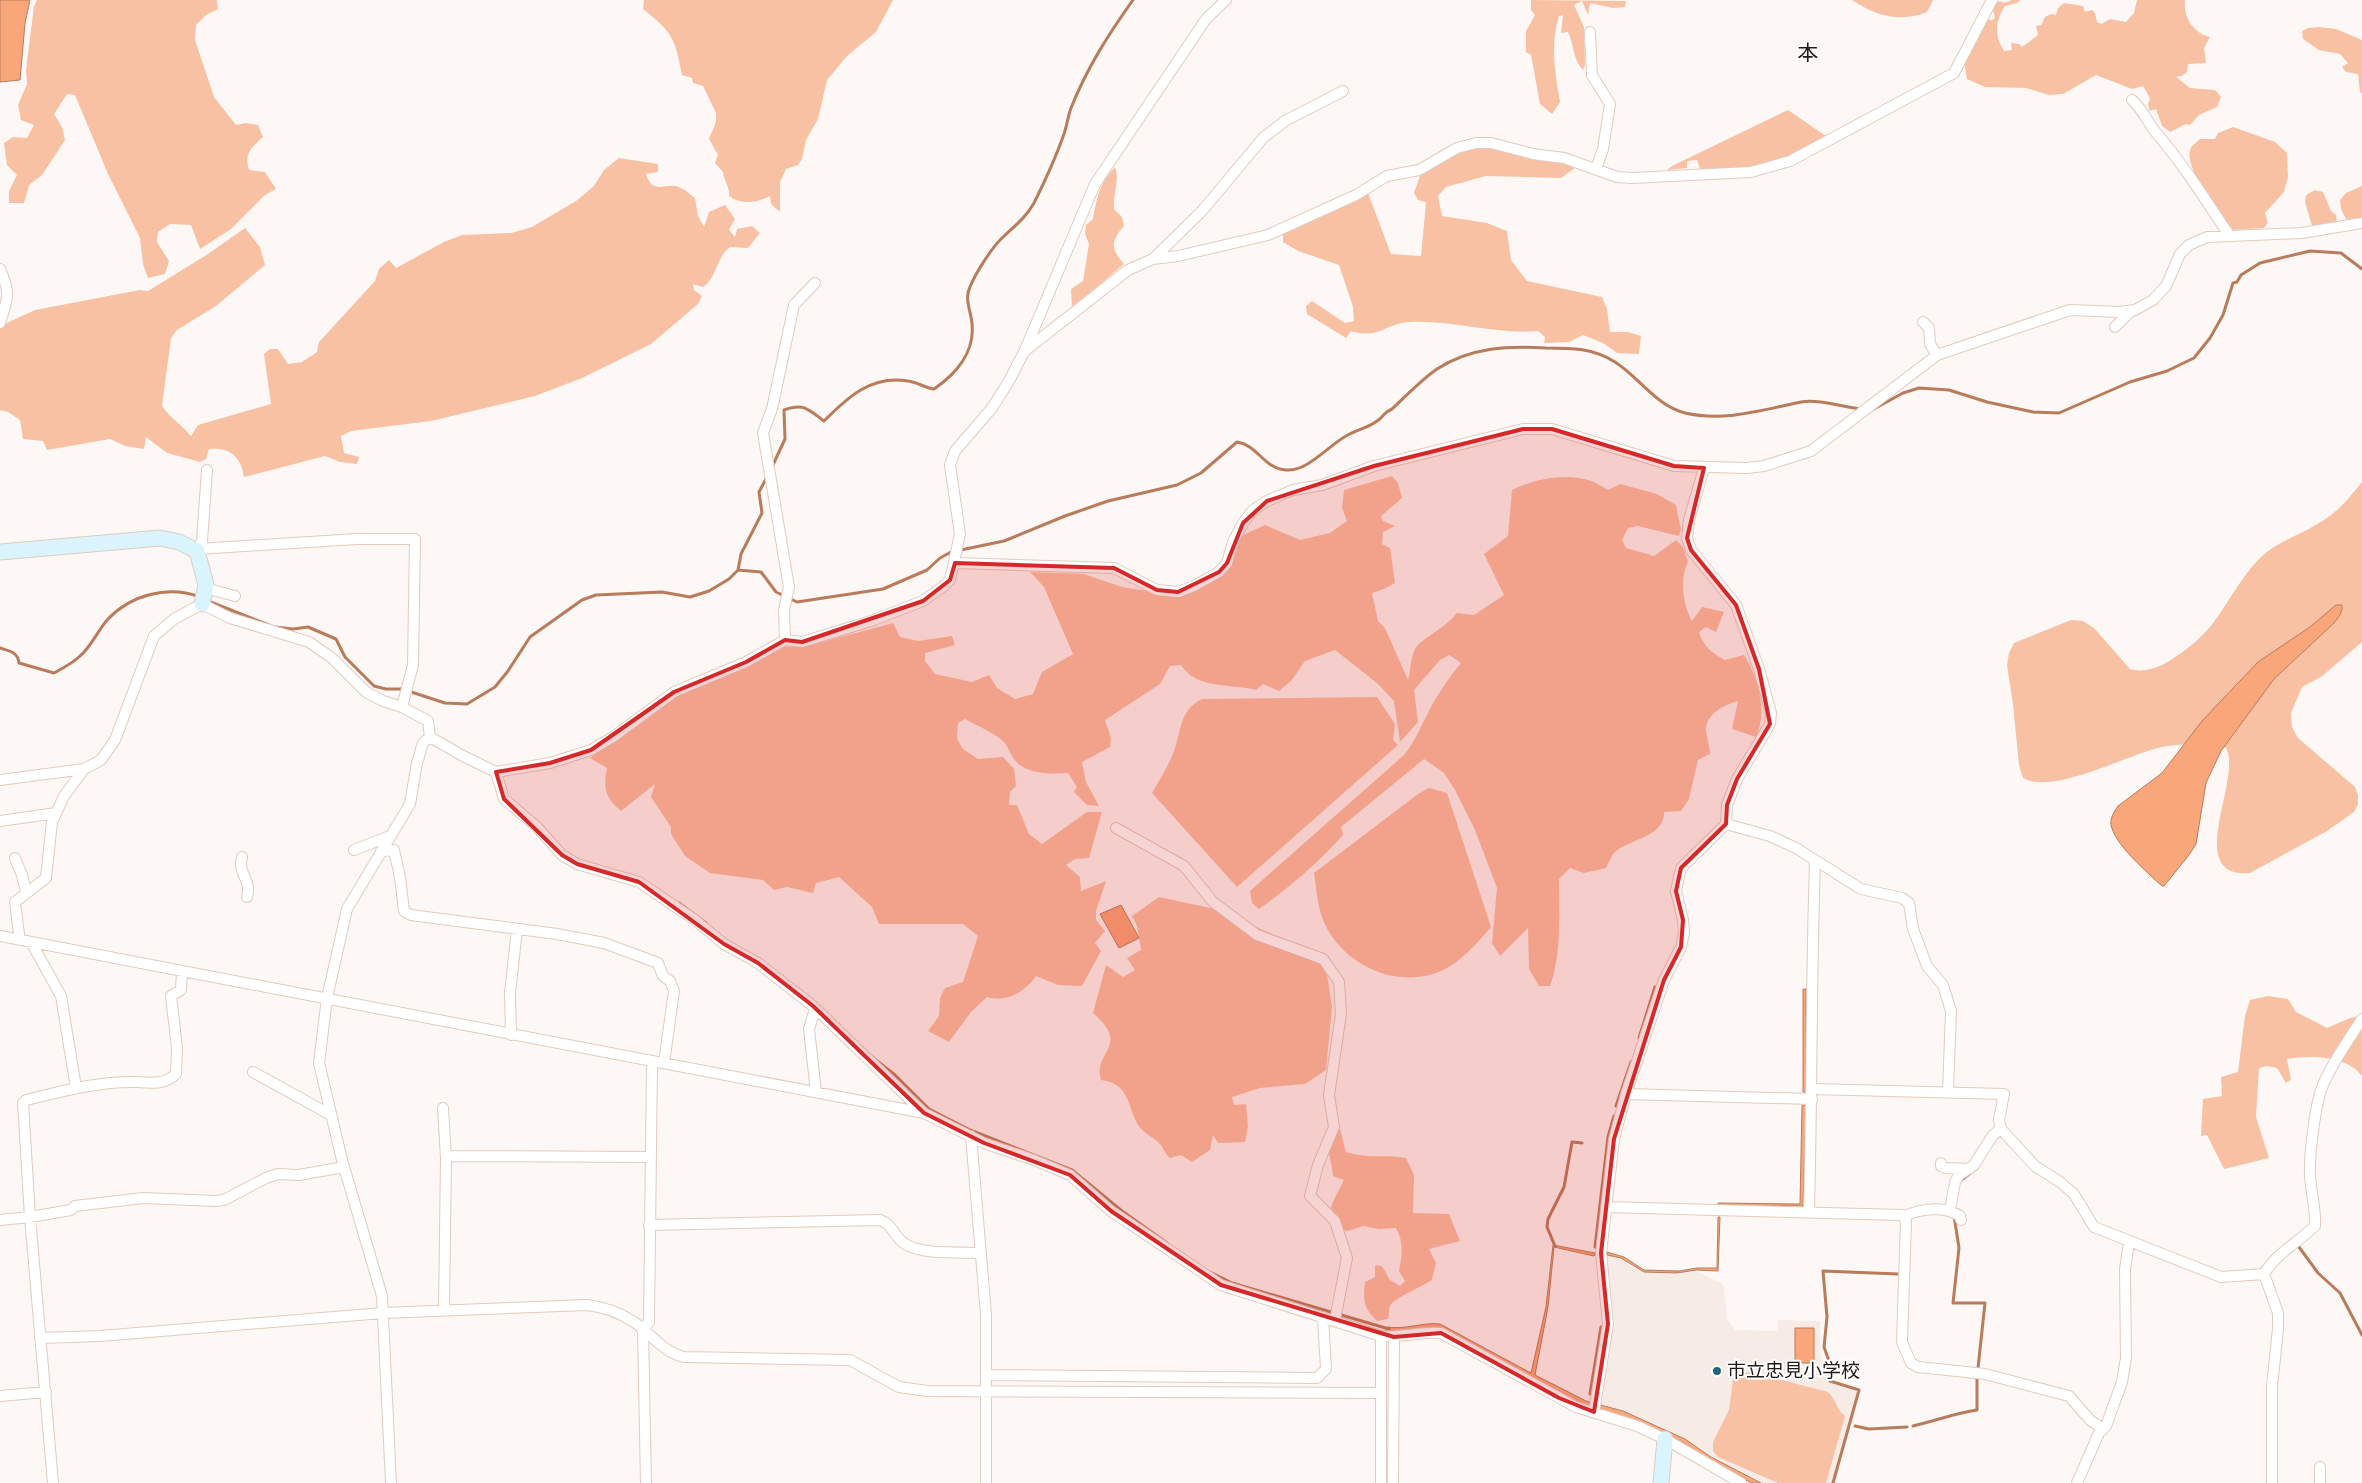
<svg xmlns="http://www.w3.org/2000/svg" width="2362" height="1483" font-family="'Alegreya Sans','Noto Sans JP',sans-serif">
<style>
.built{fill:#f7ebe5}
.green{fill:#f9c1a3}
.water{fill:#f8a67a;stroke:#b87c5c}
.lines{fill:none;stroke-linecap:round;stroke-linejoin:round}
.stream{stroke:#b87c5c;stroke-width:3}
.street-casing{stroke:#e1cbbf;stroke-width:12}
.secondary-casing{stroke:#e1cbbf;stroke-width:17}
.street{stroke:#fff;stroke-width:10}
.secondary{stroke:#d9f4fc;stroke-width:15}
.marked{fill:#d62828;fill-opacity:0.2;stroke:#d62828;stroke-width:4;stroke-linejoin:round}
.poi-dot{fill:#226477;stroke:#fff;stroke-width:2}
.labels{text-anchor:middle;dominant-baseline:central;stroke-width:4;stroke-linejoin:round;paint-order:stroke}
.poi-label{font-size:19px;fill:#221a16;stroke:#fff;text-anchor:start}
.quarter-label{font-size:21px;fill:#221a16;stroke:#fff}
</style>
<rect width="100%" height="100%" fill="#fdf8f5"/>
<path class="built" d="M1606,1255L1621,1258L1643,1272L1678,1274L1696,1271L1721,1283L1724,1285L1727,1319L1735,1330L1777,1331L1778,1320L1820,1321L1821,1359L1828,1361L1830,1381L1857,1392L1832,1483H1763L1716,1459L1685,1438L1621,1410L1601,1404L1613,1324Z"/>
<path class="green" d="M37,0H217L218,9L206,15L196,25L195,40L214,97L236,125L246,123L258,125L263,137C251,148 244,153 249,170L265,172L276,189L265,195L231,229L200,249L191,225L170,224L158,232L157,242L169,261L165,274L148,278L143,264L140,238L108,174L75,95L67,94L54,114L62,127L65,140L42,175L29,185L24,203H9V191L17,175L7,165L4,143L13,137L27,138L34,125L21,120L18,105L27,84L26,70L34,6Z
M644,0H893L876,32L847,56L827,80L818,119L806,140L802,159L798,165L786,169L780,182V212L771,204L770,196C757,203 741,205 729,196C730,187 724,181 723,172L715,163L718,155L709,139L716,122V113L703,86L693,83L692,78L682,75C675,38 673,33 643,9Z
M1531,0L1626,1L1625,7L1613,8L1590,3L1588,15L1582,1L1574,5L1584,27L1585,65L1583,70C1573,60 1574,45 1568,32L1561,33L1563,15L1559,16C1550,44 1555,73 1560,102L1552,114L1540,104L1531,55L1526,52V31L1535,15L1531,10Z
M1852,0H1933L1927,12C1900,23 1876,16 1852,0Z
M2012,0H2020L2017,3L2005,6C1995,22 1994,34 2004,51L2012,50L2011,43L2019,44L2022,47L2038,35L2036,26L2041,25L2045,17L2051,14L2056,15L2058,8L2064,3L2083,6L2085,12L2092,10L2095,13L2097,22L2101,24L2110,19L2126,22L2134,13L2137,0H2185C2183,17 2193,33 2210,37L2204,48L2206,63L2188,64L2187,72L2182,76L2176,77L2190,88L2215,90L2221,97L2217,107L2199,115L2190,125L2186,124L2170,132L2162,126L2156,109L2150,111L2148,105L2150,98L2143,86L2132,89L2096,75L2063,94L2049,95L2026,88L1985,87L1967,79L1964,61L1986,19L1992,20L1995,18L1993,10L1994,5L2000,1L2004,3Z
M2319,27L2336,29L2362,40V94L2360,92L2358,74L2346,72L2342,67L2348,63L2340,54L2319,50L2303,39L2302,31L2308,28Z
M1788,110L1826,136V138L1787,158L1751,168L1700,169L1697,160L1687,161V168L1667,170L1672,166Z
M2233,127L2275,142L2287,153L2288,177L2284,192L2265,213L2268,223L2264,228L2233,230C2222,214 2181,167 2191,148C2192,145 2197,142 2200,139H2215L2218,133Z
M1473,147C1501,148 1551,156 1575,168L1561,178L1486,176L1446,187L1438,196L1442,216L1487,223L1507,231L1511,260L1527,281L1602,297L1607,309L1610,332H1627L1641,336L1639,354L1617,353L1603,343L1583,335L1569,342L1544,343L1545,337L1538,331C1498,335 1451,320 1410,322C1386,323 1378,340 1351,331L1346,338L1307,314L1306,306L1312,301L1345,323L1354,321L1353,307L1339,265L1298,251L1283,242V234L1368,193L1391,254L1421,256L1426,202L1418,200L1414,193L1421,173L1457,152Z
M619,158L658,164V172L646,174C653,196 665,182 679,187C684,189 690,194 695,198L698,216L704,227L709,212L725,205L735,219L729,230L735,237L737,229L752,226L760,233L748,248L730,247C716,257 717,278 703,287L693,284L694,290L702,296L698,304L651,344L582,378L535,396L431,421L351,431L341,436L344,453L359,457L357,464L340,462L325,456L244,477C241,457 230,447 209,449L206,459L200,462L167,453L146,437L144,449L125,446L110,439L47,450L43,441L23,439L20,420L8,412L0,410V326L35,310L140,290L148,291L208,254L245,228L260,247L265,265L216,306L177,330L171,338L162,406C171,419 182,425 191,436L198,425L271,404L264,354L270,349H278L288,364L302,362L317,352L319,342L375,281L379,269L389,260L396,268L444,242L462,235L511,233L532,227L576,201L594,186L604,170Z
M1115,167C1120,180 1113,193 1114,209L1122,217L1124,226C1111,241 1110,248 1124,264L1072,308L1071,289L1083,281L1089,244L1085,234L1086,225L1093,219C1097,198 1099,183 1115,167Z
M2362,186V218L2346,219L2341,209L2340,200L2346,193Z
M2315,190L2323,192L2331,211L2336,215L2337,223L2312,226L2305,202L2306,195Z
M1392,476L1398,483L1402,498L1381,516L1383,521L1395,526L1383,532L1382,544L1390,548L1395,583L1384,589L1372,593L1378,621L1385,628L1408,680C1411,670 1410,659 1415,649C1419,640 1447,627 1457,613L1474,615L1504,595L1484,554L1508,536L1512,490C1533,479 1567,472 1591,481C1597,483 1603,487 1608,490L1620,484L1657,494L1676,505L1681,530L1679,536L1638,526L1628,528L1622,540L1626,548L1654,556L1676,540L1683,547L1688,562C1679,578 1683,605 1692,621L1702,607L1724,612L1716,632L1706,627L1699,632C1703,646 1712,653 1725,660L1744,655C1758,676 1768,713 1756,737L1732,729L1738,701C1726,704 1705,714 1706,731C1707,739 1710,746 1710,754L1698,760L1689,799L1681,811L1664,812C1665,836 1632,839 1616,851C1611,855 1609,863 1606,868L1584,873L1570,868L1559,879C1559,915 1562,952 1550,986H1539L1529,969L1528,928L1500,956L1492,943L1497,888L1475,830L1455,790L1444,773L1424,759L1341,827L1343,835C1318,863 1290,887 1259,909L1252,903L1250,891L1404,755C1415,741 1419,730 1427,715C1436,696 1448,679 1461,663L1449,655L1440,660L1414,690L1418,722L1400,742L1394,701L1377,683L1335,650L1305,661L1291,681L1279,691L1263,684L1256,690C1230,683 1197,690 1181,665L1170,666L1160,684L1105,720L1111,738L1110,747L1082,762L1086,782L1099,806L1087,805L1074,792L1077,787L1068,773C1052,774 1025,775 1014,759C1009,752 1008,746 1002,740C991,731 977,726 965,719L958,723L957,739L963,749L978,759L1003,757L1014,769L1016,786L1010,792L1009,805H1017L1029,834L1042,844L1087,812H1102L1089,858L1075,859L1066,865L1080,877L1081,891L1106,881L1096,911V920L1105,931L1095,943L1101,951L1082,986L1058,985L1036,976C1025,992 1006,1003 987,997L971,1012L949,1042L928,1031L939,1016L940,998L945,988L963,982L978,936L963,924H879L872,907L839,877L816,883L813,893L787,887L774,890L763,880L710,873L685,856L671,834V827L651,797L655,784L621,811C605,798 603,788 607,768L590,758L630,729L645,721L680,693L785,647H804L893,623L900,637L918,641L952,636L955,645L925,653V661L935,674L972,682L989,675L997,688L1015,699L1033,694L1042,672L1073,654L1044,587L1030,572L1084,574L1122,587L1159,593L1194,586L1221,562L1243,535L1265,525L1300,540L1330,533L1347,521L1342,508L1344,490Z
M2362,482V642L2321,677L2302,687L2291,713L2292,727L2298,738L2355,787L2358,795V804L2354,812L2327,831L2250,873C2182,879 2243,778 2226,748C2206,743 2178,743 2158,748C2125,756 2052,795 2023,778L2019,765L2013,704L2007,665L2009,653L2014,643L2071,620L2083,621L2094,628L2130,669C2143,673 2158,668 2169,661C2185,651 2198,641 2210,627C2230,602 2243,571 2268,551C2288,537 2312,530 2331,515C2343,506 2352,494 2362,482Z
M1377,697L1395,724L1393,740L1398,745L1237,887L1152,793C1160,779 1169,765 1174,751C1182,729 1179,711 1202,699Z
M1429,788L1447,793L1491,927C1479,941 1467,955 1452,965C1405,996 1337,966 1321,914C1317,901 1316,886 1314,873L1418,794Z
M1159,897L1215,909L1297,945L1326,967L1332,1007L1326,1070L1305,1084L1260,1088L1232,1097L1234,1105L1246,1104L1248,1126L1245,1142L1218,1143L1213,1135L1210,1150L1192,1162L1181,1155L1170,1158C1164,1153 1164,1148 1159,1143C1153,1137 1143,1133 1138,1125C1127,1105 1129,1083 1101,1080C1092,1051 1132,1047 1093,1013L1106,965L1123,977L1135,970L1127,958L1141,950L1137,926L1132,916Z
M2268,996L2288,999L2296,1012L2327,1028L2350,1018L2362,1016V1076C2346,1055 2311,1055 2287,1059L2291,1080L2286,1083L2277,1068L2267,1066L2259,1068L2256,1117L2269,1158L2224,1169L2207,1135L2201,1136L2203,1099L2222,1096L2221,1077L2238,1072L2245,1016L2250,1000Z
M1340,1129L1346,1152C1365,1159 1387,1154 1406,1158L1414,1175L1413,1213L1449,1214L1460,1241L1429,1249L1436,1263L1432,1280C1422,1287 1395,1297 1390,1306C1389,1309 1389,1315 1388,1319L1377,1321C1363,1308 1363,1300 1365,1282L1375,1277V1265L1382,1266L1390,1280L1400,1286L1405,1281L1399,1271C1402,1256 1404,1242 1396,1228L1379,1229L1363,1226L1348,1231L1333,1229C1325,1209 1336,1197 1344,1180L1333,1176C1331,1153 1322,1147 1340,1129Z
M1751,1372L1828,1392C1836,1399 1836,1409 1845,1416L1826,1483H1778L1718,1457L1713,1451V1442L1729,1410L1733,1379L1740,1374Z"/>
<path class="water" d="M0,0H30L25,23L20,80L0,82Z
M2336,605H2342C2343,613 2338,618 2333,624L2274,679L2221,751L2206,783L2196,844L2189,855L2164,886H2162C2147,872 2115,845 2111,825C2110,818 2114,812 2118,806L2162,773L2202,721L2258,662L2310,627Z
M1121,905L1139,938L1119,948L1100,914Z
M1803,989H1806V1092H1803Z
M1802,1105H1806L1803,1206L1718,1205V1203L1800,1204Z
M1718,1217H1720L1718,1271L1696,1270L1677,1273L1644,1272L1621,1258L1607,1255V1252L1624,1257L1644,1270L1679,1271L1697,1268H1717Z
M1553,1245L1595,1253L1594,1256L1554,1247L1548,1307L1535,1375L1586,1401L1623,1411L1685,1439L1711,1457L1761,1483H1752L1729,1472L1682,1442L1573,1400L1446,1330C1426,1324 1406,1333 1386,1331L1387,1327C1406,1330 1422,1322 1440,1324L1531,1373L1546,1307Z
M1795,1328H1814V1363H1795Z"/>
<g class="lines">
<path class="stream" d="M1872,410L1903,393L1919,388L1949,390L1987,402L2033,412L2059,413L2130,382L2167,371L2194,358L2210,338L2223,315L2233,283L2237,282L2241,275L2260,263L2310,251L2341,253L2362,269
M772,467L785,439L784,410C804,403 808,409 824,421C848,397 871,375 908,381C917,382 925,388 934,389C956,374 975,352 972,324C971,311 964,299 970,287C975,274 991,249 1001,239C1013,227 1025,219 1034,203C1045,181 1056,157 1064,134C1067,125 1068,116 1071,108C1087,68 1108,35 1133,0
M738,570L761,572L776,592L797,602L883,589L927,570L940,558L951,552L1004,541L1065,516L1108,501L1177,485L1201,473L1237,442C1258,445 1264,469 1286,470C1307,472 1328,446 1346,436C1356,430 1368,428 1377,421C1385,416 1382,413 1392,409C1406,396 1421,380 1437,369C1471,347 1507,346 1546,348C1572,348 1593,348 1615,362C1640,378 1655,405 1685,413C1725,422 1762,410 1801,402C1820,399 1842,407 1861,409
M208,601L269,625
M275,627L293,629L308,627L336,639L345,657L374,686L386,689H402L445,703L467,704L495,687L508,671L530,637L582,600L596,595L662,592L690,597L709,591L729,579L738,570L741,554L762,513L759,492L767,477
M0,648C9,651 18,652 19,663L54,673C63,668 73,663 80,656C91,647 98,630 108,619C131,595 167,585 200,597
M679,903L706,923
M1639,1038L1655,987
M872,1057L895,1075L929,1109L970,1130L1072,1170L1122,1211L1167,1243
M1616,1106L1631,1062
M1960,1181L1977,1168
M1954,1216L1959,1248L1953,1303H1985L1978,1368
M1555,1246L1547,1227L1548,1219L1564,1187L1572,1142L1582,1143
M1595,1247L1608,1137L1614,1116
M2299,1247L2318,1273L2340,1293L2362,1335
M1212,1273L1232,1283L1389,1329
M1590,1394L1601,1327
M1855,1426L1869,1429L1907,1427
M1913,1426C1935,1421 1955,1413 1977,1410V1377
M1833,1483L1859,1390L1830,1381L1829,1361L1824,1347L1827,1317L1823,1271L1898,1274"/>
<g class="street-casing">
<path id="street" d="M1590,32L1592,75L1610,104L1603,149L1596,169
M2132,100C2143,109 2147,122 2157,134C2184,165 2206,201 2229,235
M1153,259L1202,211L1263,138L1285,121L1343,91
M0,269C11,294 8,297 0,323
M1923,322L1929,328L1930,344L1937,355
M2115,327L2131,311
M1026,350L1128,270L1153,259L1178,256L1268,235L1356,195L1387,176L1419,170L1457,148L1476,143H1491L1533,154L1564,158L1617,177L1632,178L1751,172L1790,161L1954,73L1992,0
M198,549L357,539H415L413,665L402,707
M197,551L202,541L207,470
M955,563L1114,568L1157,590L1178,592L1194,586L1219,572L1227,563L1233,542L1243,523L1252,511L1267,501L1293,490L1322,485L1374,466L1523,429H1552L1674,466L1747,468L1764,466L1811,451L1937,355L2070,310L2119,312L2135,310L2153,300L2166,286L2180,254L2189,245L2207,237L2302,233L2362,223
M205,588L235,596
M785,640L784,610L789,587L763,433L772,409L794,305L815,283
M430,737L463,756L496,772L550,763L591,750L613,737L674,692L746,662L785,640L802,642L871,621L923,601L941,588L950,580L960,534L950,465L955,451L992,408L1009,381L1025,350L1095,184L1206,19L1226,0
M496,772L504,799L537,827L562,855L577,864L639,882L695,920L724,944L758,963L813,1006L924,1113
M0,780L84,769L101,760L115,740L154,636L174,619L202,604L230,618L309,642L332,658L366,692L383,701L402,707L428,721L430,737
M0,821L56,813
M1726,824L1770,836L1796,848L1861,889L1902,898L1909,903L1913,929L1927,966L1943,985L1951,1011L1948,1092
M1116,828L1184,866L1213,902L1257,935L1323,959L1339,982L1341,1014L1329,1095L1334,1127L1318,1165L1310,1196L1335,1221L1347,1258L1335,1320
M354,850L390,836
M381,851L394,850L400,877L404,911L411,915L557,934L604,943L658,963L663,976L670,981L674,991L664,1063
M242,857C237,874 252,879 247,897
M15,858L22,875L26,892
M0,936L924,1113L984,1143L1034,1160L1070,1175L1111,1211L1221,1285L1381,1336C1401,1338 1421,1331 1441,1333L1576,1407L1637,1426L1665,1439L1741,1483
M17,939L19,934L15,902L46,878L52,822L64,796L84,769
M31,942L61,996L76,1088
M815,1009L809,1029L816,1092
M511,1035L510,993L517,929
M253,1072L331,1115
M1813,1089L2004,1094L1999,1120L2001,1129L2035,1166L2060,1182L2074,1194L2094,1227L2221,1277L2264,1274
M1626,1094L1812,1099
M443,1108L446,1158L444,1310
M971,1136L986,1315V1483
M446,1156L650,1157
M1941,1163V1166L1945,1168L1969,1169
M1606,1207L1902,1215L1906,1221L1902,1342L1911,1363L1918,1367L1985,1374L2069,1396L2090,1420L2103,1429
M1950,1210L1955,1182L1959,1175L1974,1165L1993,1135L2001,1129
M1809,1212C1812,1095 1811,979 1815,862
M1903,1217C1920,1208 1945,1206 1960,1216L1961,1220
M0,1220L30,1217L71,1210L75,1206L143,1198L216,1201L224,1200L266,1178L278,1174L299,1175L344,1167
M649,1225L880,1220C893,1224 894,1237 905,1244C922,1255 960,1252 981,1253
M40,1338L100,1336L383,1313L587,1305C604,1307 619,1312 634,1322C651,1334 663,1352 684,1357L850,1360L899,1387L927,1391L1381,1393
M986,1375L1317,1378L1326,1369L1323,1317
M0,1396L46,1392
M1594,1412L1608,1324L1601,1253L1614,1139L1626,1094L1664,980L1681,947L1684,933L1683,920L1676,891L1681,868L1726,824L1727,805L1737,779L1770,724L1771,713L1759,669L1736,605L1691,550L1687,538L1689,520L1704,468
M53,1483L30,1217L23,1103L26,1100C63,1091 99,1081 137,1082C152,1083 164,1085 176,1074L177,1048L171,996L181,990L182,971
M391,1483L382,1296L342,1160L319,1063L327,998L347,909L410,804L417,763L423,743L430,737
M646,1483L643,1330L649,1322L652,1061
M1381,1483V1336
M1393,1483L1394,1337
M2077,1483L2099,1433L2106,1426L2122,1382L2126,1358L2125,1269L2129,1242
M2272,1483V1386L2278,1329V1313L2264,1274C2276,1254 2298,1242 2315,1226C2316,1209 2311,1193 2310,1176C2309,1155 2315,1104 2323,1085C2333,1061 2348,1041 2362,1019
M2320,1483V1467"/>
</g>
<g class="secondary-casing">
<path id="secondary" d="M0,552L160,538L179,542L197,551L206,585L202,604
M1661,1483L1665,1439"/>
</g>
<use href="#street" class="street"/>
<use href="#secondary" class="secondary"/>
</g>
<path class="marked" d="M1523,429H1552L1674,466L1704,468L1687,538L1691,550L1736,605L1759,669L1770,724L1737,779L1727,805L1726,824L1681,868L1676,891L1683,920L1681,947L1664,980L1614,1139L1601,1253L1608,1324L1594,1412L1559,1398L1441,1333L1394,1337L1221,1285L1111,1211L1070,1175L984,1143L924,1113L813,1006L758,963L724,944L639,882L577,864L562,855L504,799L496,772L550,763L591,750L674,692L746,662L785,640L802,642L923,601L950,580L955,563L1114,568L1157,590L1178,592L1219,572L1227,563L1243,523L1267,501L1374,466Z"/>
<circle class="poi-dot" cx="1717" cy="1371" r="5"/>
<g class="labels">
<g class="poi-label">
<text x="1727" y="1371">市立忠見小学校</text>
</g>
<g class="quarter-label">
<text x="1808" y="53">本</text>
</g>
</g>
</svg>
